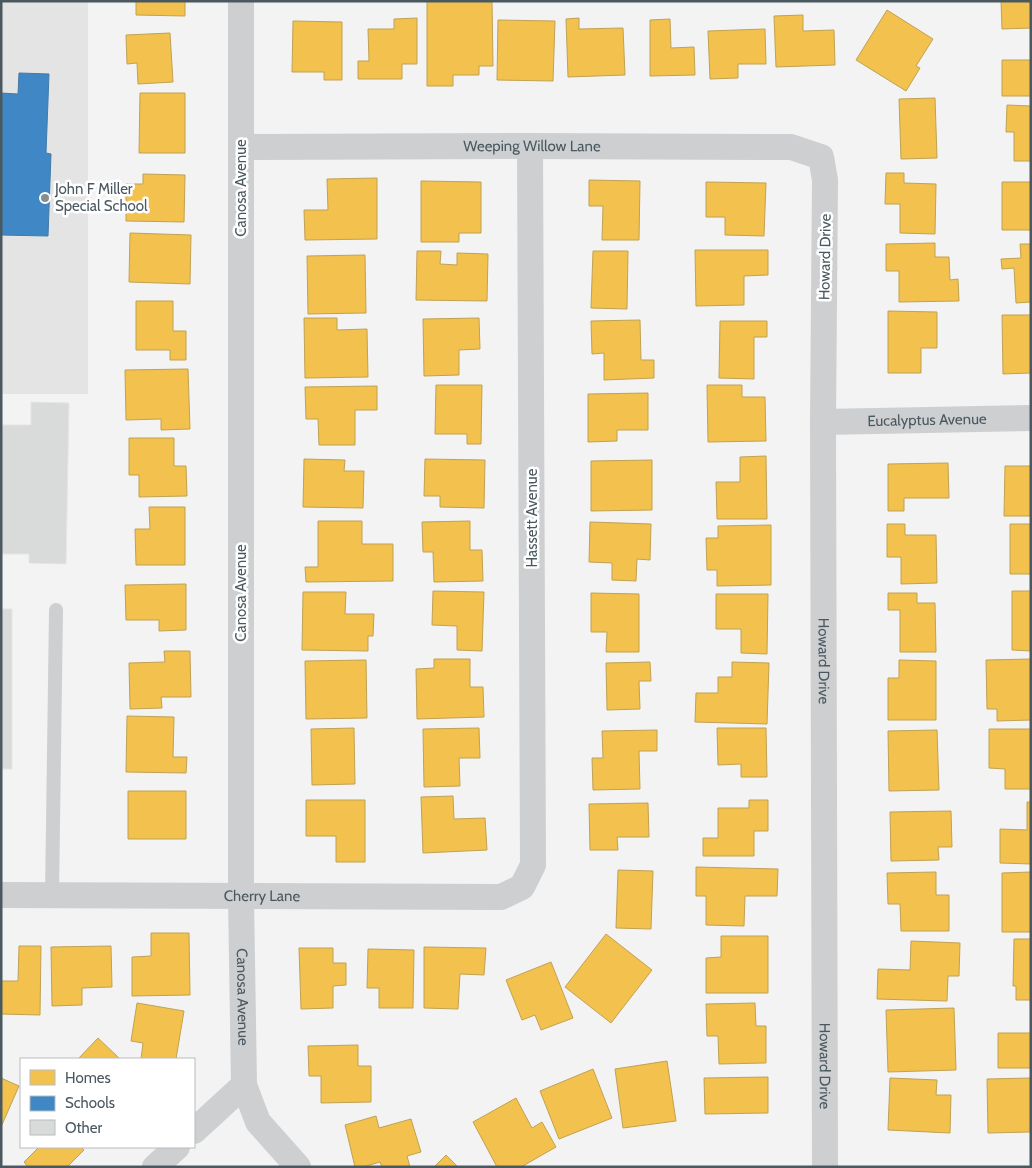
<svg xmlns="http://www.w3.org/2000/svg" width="1032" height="1168" font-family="Cabin,sans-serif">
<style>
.education{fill:#e5e4e5}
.homes{fill:#f2c14e;stroke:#c0a253}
.schools{fill:#3f88c5;stroke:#427aa7}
.building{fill:#d9dbdb;stroke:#e4e5e6}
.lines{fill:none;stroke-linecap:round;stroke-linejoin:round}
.service{stroke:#cdcfd1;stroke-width:14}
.minor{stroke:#cdcfd1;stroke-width:26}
.poi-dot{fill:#858e93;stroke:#fff;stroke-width:2}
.labels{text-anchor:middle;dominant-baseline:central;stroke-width:5;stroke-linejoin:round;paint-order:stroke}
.street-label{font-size:15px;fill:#4a5860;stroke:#fff}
.poi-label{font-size:15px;fill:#4a5860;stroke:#fff;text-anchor:start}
</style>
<rect width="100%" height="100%" fill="#f3f3f3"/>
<path class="education" d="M1,1H88V394H1Z"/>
<path class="homes" d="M136,1H185V16L136,15Z
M427,1H492L493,66H479V75H453V86H427Z
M1001,1H1031V28L1002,29Z
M887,10L933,39L916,66L920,68L906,91L856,60Z
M803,15V31L834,30L835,65L776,67L774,16Z
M417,18V64H402V79H358V61H369L368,29H394V19Z
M579,18V29L623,28L625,75L568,77L566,19Z
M670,19L671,48L694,47L695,75L650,76V20Z
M498,20L555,21L553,81L497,80Z
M293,21L342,22V80H324V72H292Z
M765,29L766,64H738V78L710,79L708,31Z
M170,33L173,82L138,84L137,63L127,64L126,35Z
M1002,60H1031V96H1002Z
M140,93H185V153H139Z
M935,98L937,158L901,159L899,99Z
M1007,105L1031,106V161H1014V132H1006Z
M886,173H904V183L936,184L935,234L900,233V204H885Z
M143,174L185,175L184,222L126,221V184H143Z
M377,178V239L305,240L304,210H328L327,179Z
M589,180L640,181L639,240H602L603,206H589Z
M421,181L481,182V233H459V242H421Z
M706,182L766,183L764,236L725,235V217H706Z
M1002,182H1031V230H1002Z
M130,233L191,235L190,284L129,282Z
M935,243V257H949L950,280L958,279L959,301L899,302V271H886V244Z
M1020,244H1031V302L1016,303L1014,268L1002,269L1001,259L1021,258Z
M695,250H768V275L744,276V305L696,306Z
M417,251H441L440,264L457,265V253L488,254L487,301L416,300Z
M593,251H628L627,309L591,308Z
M365,255L366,313L308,314L307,256Z
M136,301H173V331H186V360H170V350H136Z
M888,311L937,312V348H921V373H888Z
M1002,315H1031V373L1003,374Z
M304,318H337V330L367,329L368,377L305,378Z
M479,318L480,349L459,350V375L424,376L423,319Z
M640,320L641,360H654V378L604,380V353L592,354L591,321Z
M720,321H767V337H754V379L719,378Z
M188,369L190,429L161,430V419L126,420L125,370Z
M436,385H482L481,444H467V434H435Z
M707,385H742V397H765L766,441L708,442Z
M377,386V410H355V445H319L318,419H306L305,387Z
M648,393V430H617V441L588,442V394Z
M129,438H174V466H186L187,496L139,497V475H129Z
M766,456L767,519H717L716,482H740V457Z
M304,459L345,460L344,471H364L363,508L303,507Z
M425,459L485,460L484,508L440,507V496H424Z
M652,460V510L591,511V461Z
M948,463L949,498H904V511H888V464Z
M1005,466H1031V516H1004Z
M149,507H185V565H136L135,529H150Z
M318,521H362V544H393V581L306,582L305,567H318Z
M470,521V550H482L483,581L434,582L433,552H423L422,522Z
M590,522L651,524L650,560L637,559L636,581L612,580V563L589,562Z
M887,524H905V535H936L937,583L901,584V557H887Z
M1010,524H1031V576V574H1010Z
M771,525V585L717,586V570H707L706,538H718V526Z
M186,584V630L159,631V620H126L125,585Z
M433,591L484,592L482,651L457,650V626L432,625Z
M1012,591H1031V651L1012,650Z
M303,592H346L345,614H374L373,636H368V651L302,650Z
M591,593L639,594V652H606L607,632H591Z
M888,593H917V603H935L936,652H900V610H888Z
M716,594H768L767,654L741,653V629H716Z
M164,651H190L191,697H161L162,708L130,709L129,663L165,662Z
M434,659H470V687H483L484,717L417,719L416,669L434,668Z
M1031,659V720L997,721V709H987L986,660Z
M366,660L367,718L306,719L305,661Z
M899,660L936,661V720H888V678H899Z
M650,662L651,681H639L640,709L607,710L606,663Z
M732,662L769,663L767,724L695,722L696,693H718V677H732Z
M127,716L174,717L173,757H187L186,773L126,772Z
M354,728L355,784L312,785L311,729Z
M479,728L480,758H459L460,786L424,787L423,729Z
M717,728H766L767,777H741V764L718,765Z
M989,729H1031V789H1005V769L989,768Z
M657,730V751H639L640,789L593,790L592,758H603L602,731Z
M937,730L939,790L889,791L888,731Z
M128,791H186V839H128Z
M453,796L454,819L485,818L487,850L423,853L421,797Z
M306,800H365V862H336V836H306Z
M749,800H768V831H754V856H703V838H718V808H749Z
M1027,802H1031V864L1000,863V829L1027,830Z
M648,803L649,837H617L618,850H590L589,804Z
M951,811L952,847H938L939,860L891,861L890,812Z
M696,867L778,869L777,896H745L744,926L706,925V896H696Z
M618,870L653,871L651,929L616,928Z
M936,872V895H949V931H901L900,904H888L887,873Z
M1031,872V932H1002V873Z
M151,933H189L190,995L132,996V957L151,956Z
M606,934L652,970L611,1023L565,987Z
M721,936H768V993H706V958L721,957Z
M1014,939H1031V1000H1016V986H1013Z
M911,941L960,943L959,976H948L947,1001L877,999L878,969L910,970Z
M19,946H41L40,1015L1,1014V981H18Z
M111,946L112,987L82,988V1005L52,1006L51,947Z
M424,947L486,948L484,975L460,974L458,1009L424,1008Z
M299,948H333V963H346V985L333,986V1008L301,1009Z
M368,949L414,950L413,1008H379V988H367Z
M551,962L573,1018L541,1030L535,1015L522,1020L506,980Z
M137,1003L184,1011L176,1059H141L143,1043L131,1041Z
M755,1003L756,1026H766V1063L719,1064L718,1036H707L706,1004Z
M954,1008L956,1070L888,1072L886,1010Z
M998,1033H1031V1068H998Z
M98,1038L120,1059H78Z
M358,1045V1066H371V1102L321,1103V1076H309L308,1046Z
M667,1061L676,1121L623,1128L615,1069Z
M593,1069L612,1118L559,1139L540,1091Z
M768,1077V1113L705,1114L704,1078Z
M1,1078L19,1086L1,1127Z
M890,1078L937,1080L936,1095H951L950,1133L888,1130Z
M1031,1078V1132L988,1133L987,1079Z
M516,1098L532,1128L542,1122L556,1147L521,1167H497L473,1122Z
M376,1116L379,1128L411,1119L421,1152L407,1156L410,1167H382L380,1162L363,1167H355L345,1125Z
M39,1147H81L84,1150L67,1167H28L24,1162Z
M446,1155L458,1167H434Z"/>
<path class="schools" d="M19,73L49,74L46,153L51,154L48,236L1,235V93L18,94Z"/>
<path class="building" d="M31,402L69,403L66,564L29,563V554H1V425H31Z
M1,609H12V769H1Z"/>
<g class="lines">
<path class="service" d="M52,896L56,610"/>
<g class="minor">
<path id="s1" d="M241,1V897L244,1085L258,1122L298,1167"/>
<path id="s2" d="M241,147L530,146L791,147L821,157L825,180L823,422L825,1167"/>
<path id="s3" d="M823,422L1031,418"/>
<path id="s4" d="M1,895L501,897L522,887L533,865L530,146"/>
<path d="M194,1131L244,1085"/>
<path d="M155,1167L177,1147"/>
</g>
</g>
<circle class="poi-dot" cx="45" cy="198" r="5"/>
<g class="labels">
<g class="street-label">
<text stroke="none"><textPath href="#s2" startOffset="291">Weeping Willow Lane</textPath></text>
<text transform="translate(241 188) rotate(-90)">Canosa Avenue</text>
<text transform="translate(825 257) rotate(-89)">Howard Drive</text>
<text stroke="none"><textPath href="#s3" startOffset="104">Eucalyptus Avenue</textPath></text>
<text transform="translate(532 518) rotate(-90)">Hassett Avenue</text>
<text transform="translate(241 593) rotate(-90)">Canosa Avenue</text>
<text stroke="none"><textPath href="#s2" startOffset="1086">Howard Drive</textPath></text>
<text stroke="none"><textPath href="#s4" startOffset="261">Cherry Lane</textPath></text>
<text stroke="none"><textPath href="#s1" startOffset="996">Canosa Avenue</textPath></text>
<text stroke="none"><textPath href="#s2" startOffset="1491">Howard Drive</textPath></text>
</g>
<g class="poi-label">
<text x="55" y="189">John F Miller<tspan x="55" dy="17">Special School</tspan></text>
</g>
</g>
<rect width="1032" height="1168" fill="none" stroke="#4a5860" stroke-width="5"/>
<rect x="20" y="1058" width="175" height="90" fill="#ffffff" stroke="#b7bcbf"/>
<rect x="30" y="1070" width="25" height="15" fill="#f2c14e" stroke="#b7bcbf"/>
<text x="65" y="1083" font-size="15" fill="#4a5860">Homes</text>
<rect x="30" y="1096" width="25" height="15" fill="#3f88c5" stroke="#b7bcbf"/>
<text x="65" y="1108" font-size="15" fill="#4a5860">Schools</text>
<rect x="30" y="1120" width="25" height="15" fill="#d9dbdb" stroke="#b7bcbf"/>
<text x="65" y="1133" font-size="15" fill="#4a5860">Other</text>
</svg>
